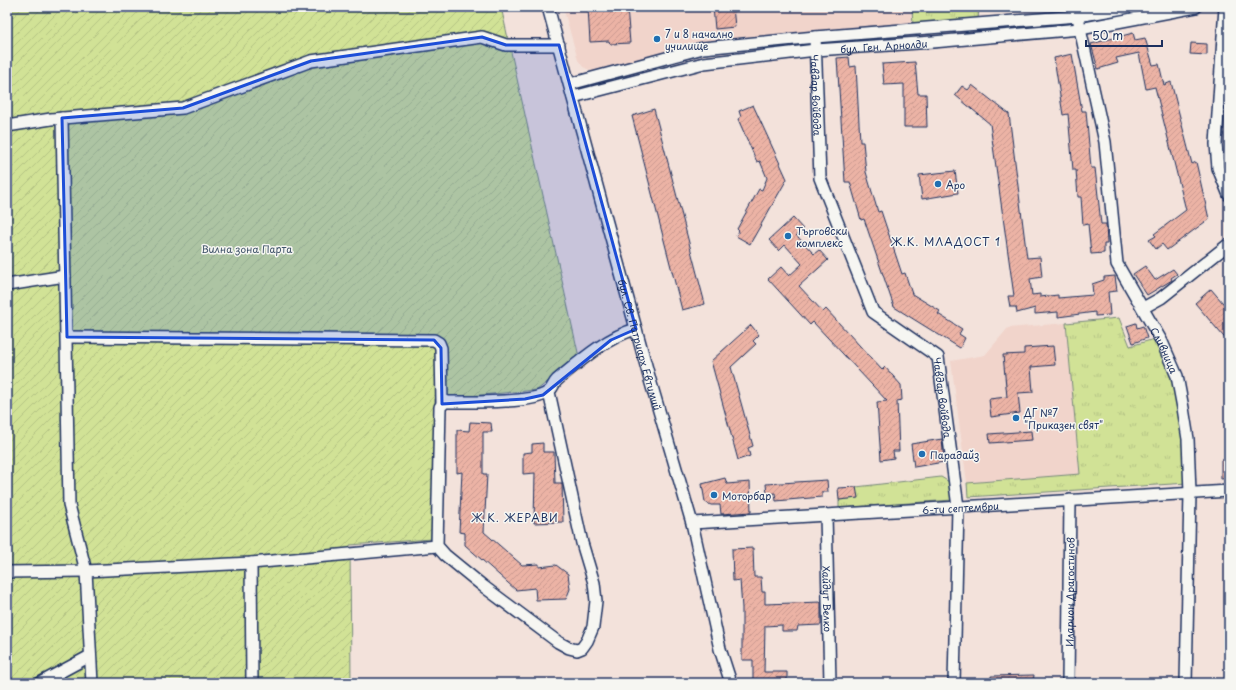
<svg xmlns="http://www.w3.org/2000/svg" width="1236" height="690" font-family="'Playpen Sans',sans-serif">
<style>
.built{fill:#f1d4cb}
.grass{fill:url(#grass-tufts);stroke:#76887a}
.garden{fill:url(#garden-furrows);stroke:#76887a}
.building{fill:url(#building-hatch);stroke:#1b2f5e}
.lines{fill:none;stroke-linecap:round;stroke-linejoin:round}
.street-casing{stroke:#1b2f5e;stroke-width:14}
.street{stroke:#f6f6f2;stroke-width:11}
.marked{fill:#1d4ed8;fill-opacity:0.2;stroke:#1d4ed8;stroke-width:3;stroke-linejoin:round}
.poi-dot{fill:#1f6fb2;stroke:#f6f6f2;stroke-width:1.5}
.labels{text-anchor:middle;dominant-baseline:central;stroke-width:3;stroke-linejoin:round;paint-order:stroke}
.poi-label{font-size:10px;fill:#1b2f5e;stroke:#f6f6f2;text-anchor:start}
.street-label{font-size:10px;fill:#1b2f5e;stroke:#f6f6f2}
.park-label{font-size:10px;fill:#3f5369;stroke:#f6f6f2}
.neighbourhood-label{font-size:11px;letter-spacing:1px;fill:#1b2f5e;stroke:#f6f6f2}
</style>
<defs>
<pattern id="grass-tufts" width="24" height="20" patternUnits="userSpaceOnUse"><rect width="24" height="20" fill="#d1e296"/><path d="M3 7l-1-3M5 7V3M7 7l1-3M15 17l-1-3M17 17v-4M19 17l1-3" fill="none" stroke="#b3c284"/></pattern>
<pattern id="garden-furrows" width="10" height="10" patternUnits="userSpaceOnUse"><rect width="10" height="10" fill="#d1e296"/><path d="M-1 1l2-2M0 10L10 0M9 11l2-2" fill="none" stroke="#b3c284"/></pattern>
<pattern id="building-hatch" width="6" height="6" patternUnits="userSpaceOnUse"><rect width="6" height="6" fill="#ecb3a5"/><path d="M-1 1l2-2M0 6l6-6M5 7l2-2" fill="none" stroke="#ca9a90"/></pattern>
</defs>
<rect width="100%" height="100%" fill="#f3e2db"/>
<filter id="ink" filterUnits="userSpaceOnUse"><feTurbulence type="fractalNoise" baseFrequency=".025" numOctaves="2"/><feDisplacementMap in="SourceGraphic" scale="8" xChannelSelector="R" yChannelSelector="G"/><feConvolveMatrix kernelMatrix="1 2 1 2 8 2 1 2 1" color-interpolation-filters="sRGB"/></filter>
<g filter="url(#ink)">
<path class="built" d="M563,7H912L913,26L866,27L715,42L666,52L605,71H592L583,67L578,60Z
M1066,323L1080,474L967,483L951,361L985,355L1008,328Z"/>
<path class="grass" d="M912,7H979L978,21L913,26Z
M1119,318L1130,346L1158,338L1176,373L1188,483L968,497L967,483L1080,474L1066,323Z
M941,477L951,483L952,500L839,508V500L857,498L856,487Z"/>
<path class="garden" d="M7,7H501L579,357L537,390L435,399L431,539L350,545L351,683H7Z"/>
<path class="building" d="M600,7H627L630,43L610,44L609,41L590,42L588,8Z
M713,7H733L735,27L715,29Z
M1133,33L1135,40L1145,38L1153,65L1159,64L1164,85L1171,82L1192,164L1196,162L1209,219L1167,250L1162,244L1156,249L1149,240L1156,236L1154,234L1186,210L1155,87L1146,89L1139,53L1116,58L1118,63L1098,69L1091,44Z
M1191,43L1207,44V55L1190,54Z
M1072,54L1082,111H1086L1091,168H1095L1101,224H1106L1107,244H1104V253L1091,254L1088,224L1083,225L1081,197H1078L1076,170H1073L1068,114L1063,115L1054,58Z
M849,57L850,67L856,66L860,142H863L866,172L878,212L881,211L902,274L905,273L912,294L940,311L938,314L962,329L959,334L965,338L960,348L894,307L864,219L861,220L850,182H845L837,58Z
M915,62L918,94H926L927,127H904V84L884,85L882,64Z
M972,85L1009,114L1027,258L1040,257L1042,277L1030,279L1032,295L1040,294V297L1058,295V298L1093,295L1092,284L1104,280V277L1115,276L1117,291L1108,292L1110,315L1095,316V312L1058,317V312L1035,314V308L1017,313L1016,307H1010L1008,296H1014L990,124L955,95L962,86L968,90Z
M753,105L787,179L750,244L736,236L739,231L737,229L759,189L762,190L767,178L760,161L757,162L738,119L741,117L739,111Z
M654,109L705,304L682,310L632,116Z
M955,171L958,193L922,199L919,175Z
M793,218L803,229L796,235L814,254L819,250L828,260L799,286L823,312L826,309L882,370L885,367L901,385L902,400L897,401L899,451H893L894,458L881,460L877,402L887,401L813,322L810,325L768,279L781,267L789,276L802,264L785,245L779,251L769,240Z
M1145,266L1155,280L1173,269L1177,274L1171,278L1172,280L1147,295L1133,274Z
M1211,289L1229,310V343L1195,303Z
M1136,323L1137,328L1143,326L1147,338L1133,343L1127,326Z
M751,325L759,335L753,341L756,344L731,367L753,446L748,448L750,456L738,460L711,361Z
M1053,346L1055,365L1031,367L1033,392L1018,393L1020,413L991,417L989,399L1007,397L1003,355L1024,354V348Z
M470,422L491,423L492,432H483V474H487L484,532L522,565L539,564V567L556,565L568,574L570,589L566,599L536,600L535,588L516,590L465,545V533L459,532L462,472L457,473V430L469,431Z
M1031,431L1032,440L990,443L989,434Z
M942,439L944,462L914,467L911,444Z
M543,443V452H554L555,483H562L563,522L534,523L535,473L523,474V453L532,452V444Z
M1229,459V478L1221,479V460Z
M725,478L727,484L750,482L751,512L721,514L720,505H711L705,502L702,484Z
M827,480L828,492H822V497L776,501L775,493L767,494L766,484Z
M856,487L858,498L839,500L838,488Z
M753,548L754,577H761L762,592H765V604L821,602V625L798,626L797,631H782V625L765,626L764,672H787V683H753V660H742V608L740,580L733,581L732,549Z
M1034,675L1033,683H991V676Z"/>
<g class="lines">
<g class="street-casing">
<g id="street">
<path id="s1" d="M548,7L650,380L692,523L720,649L731,683"/>
<path id="s2" d="M1077,7L1080,29L1105,142L1117,264L1162,342L1177,376L1183,408L1188,439L1190,493L1186,683"/>
<path d="M1225,7L1216,144L1218,168L1229,195"/>
<path id="s3" d="M815,37L820,178L873,312L938,357L958,507L954,683"/>
<path d="M570,84L703,48L815,37L1078,16L1129,7"/>
<path id="s4" d="M573,97L704,63L816,50L933,42L1080,29L1196,7"/>
<path d="M62,118L69,505L86,571L92,683"/>
<path d="M7,126L51,119L183,108L311,61L482,37L506,45H559"/>
<path d="M7,285L65,276"/>
<path d="M1143,308L1161,298L1229,244"/>
<path d="M67,337L434,340L439,343L441,348L442,404"/>
<path d="M549,392L582,543L594,583L596,601L593,627L587,641L582,648L577,650L569,648L558,642L483,586L445,555L437,546L440,407L445,402C465,402 534,404 548,392C552,390 553,384 557,380C580,361 607,337 636,329"/>
<path id="s5" d="M826,515L830,683"/>
<path id="s6" d="M692,523L1229,491"/>
<path d="M251,563L252,683"/>
<path d="M7,572L86,571L251,563L437,546"/>
<path d="M40,683L90,656"/>
<path id="s7" d="M1068,683L1070,500"/>
</g>
</g>
<use href="#street" class="street"/>
</g>
</g>
<path class="marked" d="M482,37L506,45H559L636,329L611,340L543,395L525,399L442,404L441,348L434,340L67,337L62,118L183,108L311,61Z"/>
<g class="poi-dot">
<circle cx="657" cy="39" r="4"/>
<circle cx="938" cy="184" r="4"/>
<circle cx="788" cy="236" r="4"/>
<circle cx="1016" cy="418" r="4"/>
<circle cx="922" cy="454" r="4"/>
<circle cx="714" cy="495" r="4"/>
</g>
<g class="labels">
<g class="poi-label">
<text x="665" y="33">7 и 8 начално<tspan x="665" dy="12">училище</tspan></text>
<text x="946" y="184">Аро</text>
<text x="796" y="230">Търговски<tspan x="796" dy="12">комплекс</tspan></text>
<text x="1024" y="412">ДГ №7<tspan x="1024" dy="12">"Приказен свят"</tspan></text>
<text x="930" y="454">Парадайз</text>
<text x="722" y="495">Моторбар</text>
</g>
<g class="street-label">
<text stroke="none"><textPath href="#s4" startOffset="316">бул. Ген. Арнолди</textPath></text>
<text stroke="none"><textPath href="#s3" startOffset="58">Чавдар войвода</textPath></text>
<text stroke="none"><textPath href="#s1" startOffset="350">бул. Св. Патриарх Евтимий</textPath></text>
<text stroke="none"><textPath href="#s2" startOffset="359">Сливница</textPath></text>
<text stroke="none"><textPath href="#s3" startOffset="405">Чавдар войвода</textPath></text>
<text stroke="none"><textPath href="#s6" startOffset="269">6-ти септември</textPath></text>
<text stroke="none"><textPath href="#s7" startOffset="91">Иларион Драгостинов</textPath></text>
<text stroke="none"><textPath href="#s5" startOffset="84">Хайдут Велко</textPath></text>
</g>
<g class="park-label">
<text x="247" y="248">Вилна зона Парта</text>
</g>
<g class="neighbourhood-label">
<text x="946" y="241">Ж.К. МЛАДОСТ 1</text>
<text x="515" y="517">Ж.К. ЖЕРАВИ</text>
</g>
</g>
<rect width="1236" height="690" fill="none" stroke="#f6f6f2" stroke-width="24"/>
<rect x="12" y="12" width="1212" height="666" fill="none" stroke="#1b2f5e" stroke-width="1.5" filter="url(#ink)"/>
<path d="M1086 40v6h76v-6" fill="none" stroke="#1b2f5e" stroke-width="2"/>
<text x="1092" y="40" font-size="12" fill="#1b2f5e" stroke="#f6f6f2" stroke-width="3" paint-order="stroke">50 m</text>
</svg>
